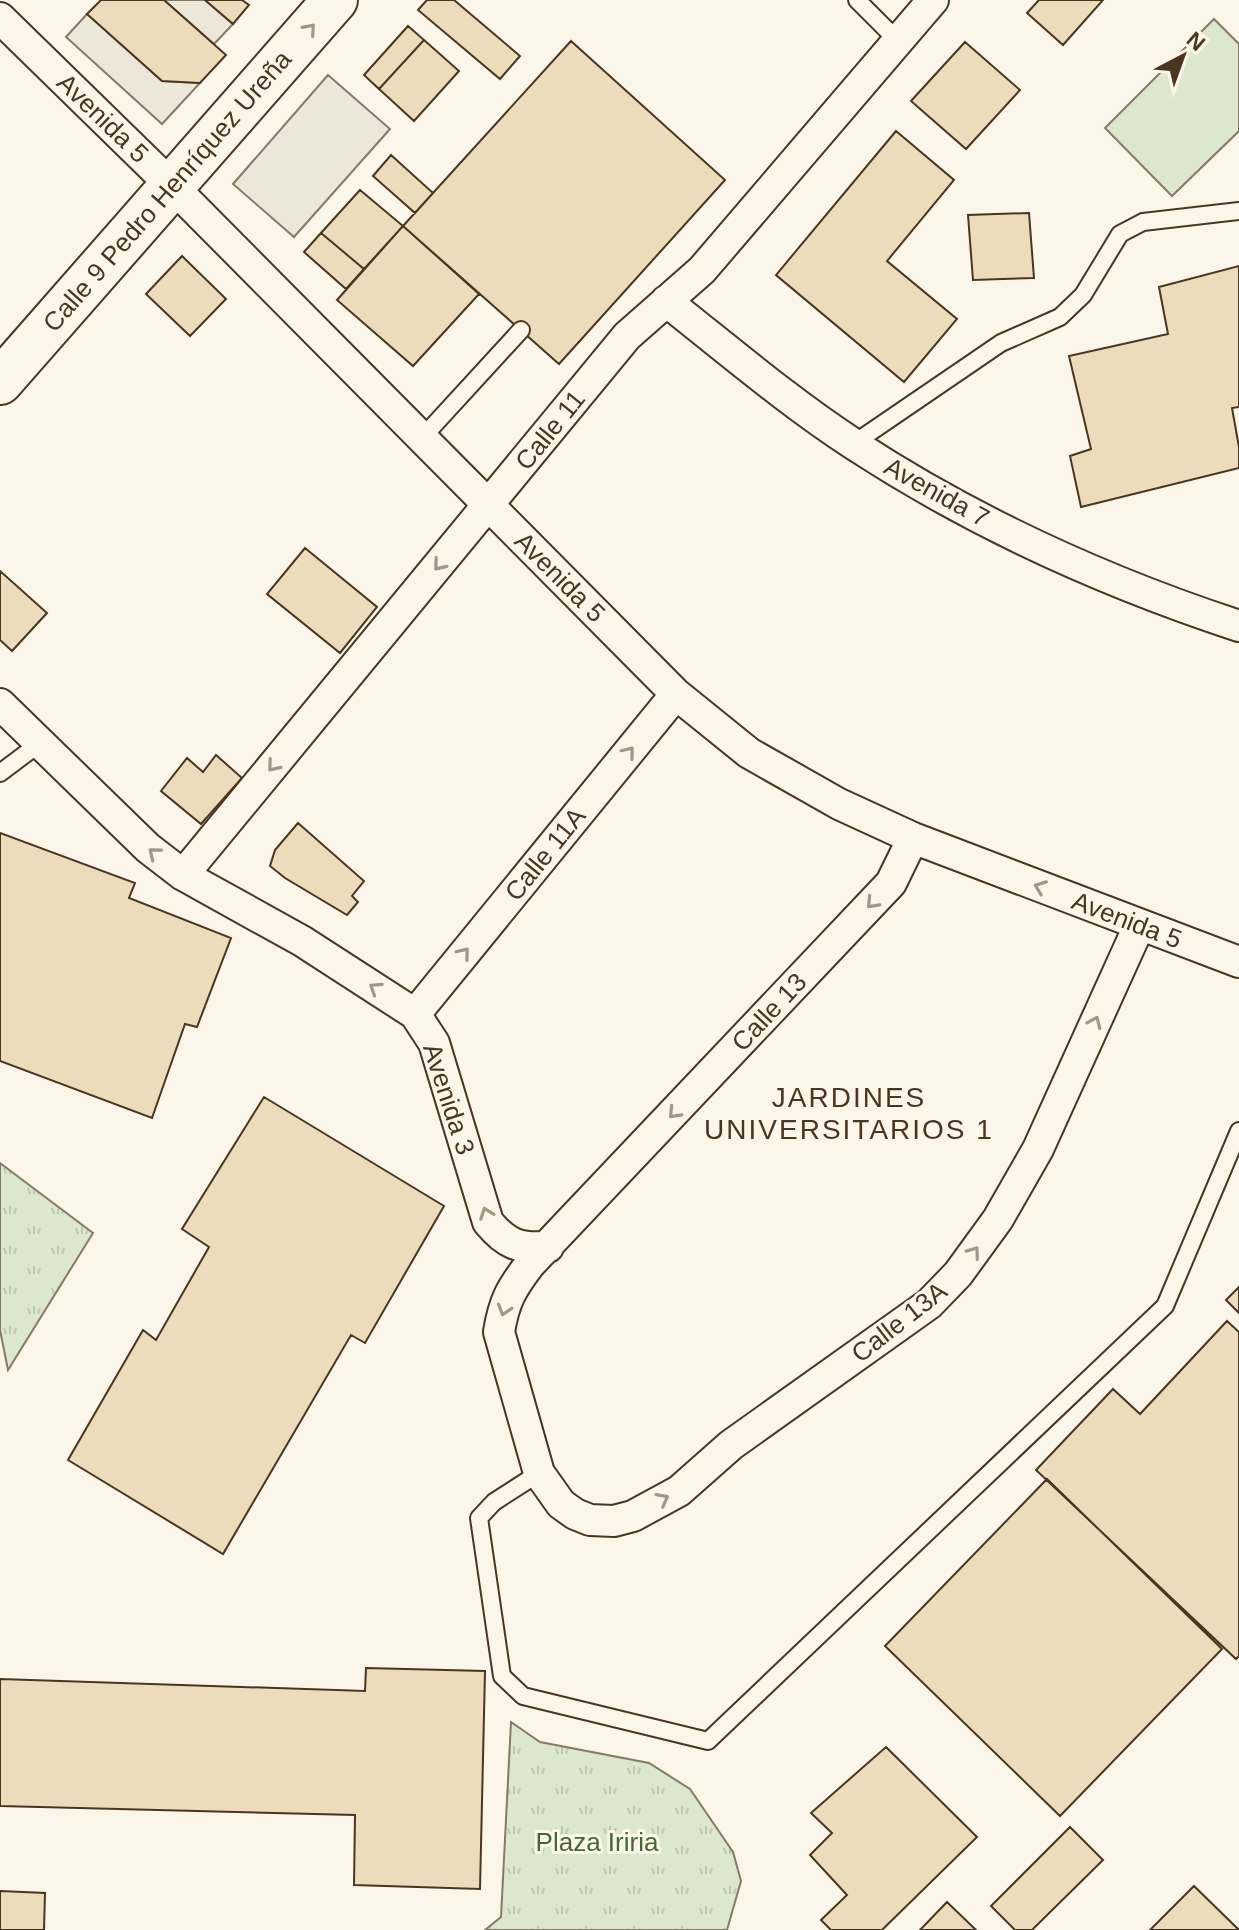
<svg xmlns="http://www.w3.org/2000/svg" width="1239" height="1930" font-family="Helvetica,sans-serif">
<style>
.park{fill:url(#park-tufts);stroke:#887966;stroke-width:2}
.garden{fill:#dce7d0;stroke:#887966;stroke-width:2}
.parking{fill:#ede7d9;stroke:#887966;stroke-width:2}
.building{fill:#ecdcbc;stroke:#4a3520;stroke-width:2}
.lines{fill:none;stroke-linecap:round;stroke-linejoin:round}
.service-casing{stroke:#4a3520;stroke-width:20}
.minor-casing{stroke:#4a3520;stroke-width:34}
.secondary-casing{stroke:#4a3520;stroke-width:48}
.service{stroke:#fbf6e9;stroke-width:16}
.minor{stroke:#fbf6e9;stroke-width:30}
.secondary{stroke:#fbf6e9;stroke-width:44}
.oneway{stroke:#a29684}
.labels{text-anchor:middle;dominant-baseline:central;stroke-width:6;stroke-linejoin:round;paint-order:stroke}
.street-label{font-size:26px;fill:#4a3520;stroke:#fbf6e9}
.park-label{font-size:26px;fill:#436837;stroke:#fbf6e9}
.neighbourhood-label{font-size:28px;letter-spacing:2px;fill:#4a3520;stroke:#fbf6e9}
</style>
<defs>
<pattern id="park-tufts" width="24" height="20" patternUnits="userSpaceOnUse" patternTransform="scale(2)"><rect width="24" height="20" fill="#dce7d0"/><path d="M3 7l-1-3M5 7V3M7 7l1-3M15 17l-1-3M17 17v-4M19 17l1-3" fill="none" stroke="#bec7b2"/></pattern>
</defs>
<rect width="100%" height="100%" fill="#fbf6e9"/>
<path class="park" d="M0,1163L93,1233L8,1370L0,1330Z
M511,1722L540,1742L649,1763L690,1789L733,1852L741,1881L727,1930H485L501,1917Z"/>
<path class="garden" d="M1214,19L1239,44V131L1172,196L1105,128Z"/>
<path class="parking" d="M164,0H205L233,24L214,44Z
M87,14L162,81L200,83L162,124L66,37Z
M328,75L390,129L294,237L233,184Z"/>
<path class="building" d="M101,0H164L226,55L200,83L162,81L87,14Z
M205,0H242L249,5L233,24Z
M427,0H454L520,56L500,79L418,10Z
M1039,0H1103L1063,45L1027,13Z
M408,26L424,40L379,89L364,75Z
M424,40L459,71L414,121L379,89Z
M571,41L725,180L559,364L403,226Z
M965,42L1020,90L966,149L911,101Z
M896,131L954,180L887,261L957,319L904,382L776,275Z
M391,155L433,193L415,213L373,176Z
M360,190L403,226L364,269L321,233Z
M1029,213L1034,278L973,280L968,215Z
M403,226L479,294L413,366L337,300Z
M321,233L364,269L346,289L304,252Z
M182,256L226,299L190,336L146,294Z
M1239,266V407L1232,408L1239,447V468L1081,507L1070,456L1091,449L1069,356L1168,334L1159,287Z
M305,548L377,607L340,653L267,594Z
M0,571L47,613L12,651L0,640Z
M216,755L242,778L201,824L161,791L187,758L203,772Z
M298,823L364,881L352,896L358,902L347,915L285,878L270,866L275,850Z
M0,833L135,883L129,898L231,938L197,1027L185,1024L152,1118L0,1061Z
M264,1097L444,1206L365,1343L351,1335L223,1554L68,1460L143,1330L156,1340L209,1247L182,1229Z
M1239,1287V1313L1226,1300Z
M1227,1321L1239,1332V1656L1236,1659L1036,1470L1113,1389L1140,1414Z
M1047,1479L1222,1649L1060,1816L885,1646Z
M366,1668L485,1671L480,1889L354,1885L355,1815L0,1806V1679L365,1691Z
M886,1747L977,1837L882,1930H831L821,1920L847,1895L810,1855L832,1833L811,1813Z
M1070,1827L1103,1860L1032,1930H1015L991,1906Z
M1194,1886L1239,1930H1150Z
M0,1891L45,1893L44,1930H0Z
M947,1902L976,1930H920Z"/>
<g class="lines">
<g class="service-casing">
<path id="service" d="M857,0L898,41
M422,438L521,330
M853,444L1001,343L1060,317L1083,295L1120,234L1143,222L1239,211
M0,773L40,743
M539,1473L494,1502L479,1518L502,1676L523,1696L708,1741L1165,1306L1239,1131"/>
</g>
<g class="minor-casing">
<path id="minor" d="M0,18L172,186L676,694L749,753L839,804L913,838L1239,962
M666,301C728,350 789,402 855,445C973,522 1105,582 1239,626
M0,704L148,848L183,875L302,941L415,1014L434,1043L488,1222C506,1244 519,1249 548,1247
M913,838L891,883L530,1264C511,1289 504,1301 499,1332L539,1473L561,1504L575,1514L590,1520L614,1521L633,1516L679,1491L731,1445L929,1304L958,1274L998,1219L1038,1149L1139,926
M183,875L627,336L702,270L933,0
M415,1014L676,694"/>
</g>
<g class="secondary-casing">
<path id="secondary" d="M0,382L335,0"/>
</g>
<use href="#service" class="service"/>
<use href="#minor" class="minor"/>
<use href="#secondary" class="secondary"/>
</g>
<defs><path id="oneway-chevron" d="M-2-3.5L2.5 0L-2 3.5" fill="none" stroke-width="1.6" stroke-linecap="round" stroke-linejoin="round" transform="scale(2)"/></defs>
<g class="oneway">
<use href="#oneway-chevron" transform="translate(310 29) rotate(-49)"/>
<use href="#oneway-chevron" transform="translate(439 565) rotate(130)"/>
<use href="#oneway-chevron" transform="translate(629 752) rotate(-51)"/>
<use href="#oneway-chevron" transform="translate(273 766) rotate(130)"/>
<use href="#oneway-chevron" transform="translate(154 853) rotate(-141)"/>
<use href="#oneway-chevron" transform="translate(1040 887) rotate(-159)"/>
<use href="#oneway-chevron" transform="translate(872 903) rotate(133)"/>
<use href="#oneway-chevron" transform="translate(464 953) rotate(-51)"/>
<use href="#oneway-chevron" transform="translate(375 988) rotate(-147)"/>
<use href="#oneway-chevron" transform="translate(1095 1022) rotate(-66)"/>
<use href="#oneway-chevron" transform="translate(674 1113) rotate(133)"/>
<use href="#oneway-chevron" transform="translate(486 1213) rotate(-110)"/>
<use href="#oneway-chevron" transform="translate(974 1252) rotate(-54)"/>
<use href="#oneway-chevron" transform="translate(504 1310) rotate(107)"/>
<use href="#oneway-chevron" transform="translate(663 1499) rotate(-28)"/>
</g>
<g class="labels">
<g class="street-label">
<text transform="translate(103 118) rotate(44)">Avenida 5</text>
<text transform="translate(167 191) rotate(-49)">Calle 9 Pedro Henríquez Ureña</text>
<text transform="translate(550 430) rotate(-51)">Calle 11</text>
<text transform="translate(937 492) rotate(29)">Avenida 7</text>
<text transform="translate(560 577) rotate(45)">Avenida 5</text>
<text transform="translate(545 854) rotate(-51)">Calle 11A</text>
<text transform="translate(1127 920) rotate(21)">Avenida 5</text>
<text transform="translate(769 1012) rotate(-47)">Calle 13</text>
<text transform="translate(449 1099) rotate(72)">Avenida 3</text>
<text transform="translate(899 1322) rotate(-38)">Calle 13A</text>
</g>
<g class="park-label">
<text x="597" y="1842">Plaza Iriria</text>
</g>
<g class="neighbourhood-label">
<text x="849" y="1097">JARDINES<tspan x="849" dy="32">UNIVERSITARIOS 1</tspan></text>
</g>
</g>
<g transform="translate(1183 56) rotate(41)" stroke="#fbf6e9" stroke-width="6" paint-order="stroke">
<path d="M0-6L14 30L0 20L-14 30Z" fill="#4a3520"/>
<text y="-12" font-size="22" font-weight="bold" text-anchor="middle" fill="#4a3520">N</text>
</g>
</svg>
